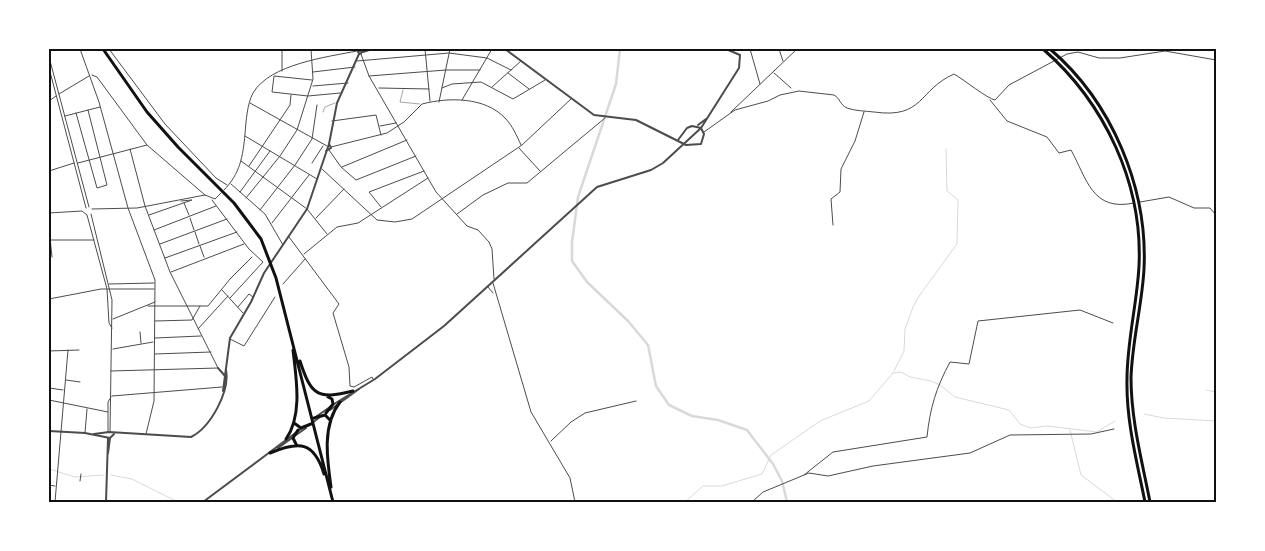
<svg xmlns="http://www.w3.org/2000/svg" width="1265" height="551" font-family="'Noto Sans',sans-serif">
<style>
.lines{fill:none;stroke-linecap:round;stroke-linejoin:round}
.stream{stroke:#d9d9d9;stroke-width:1}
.canal{stroke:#d9d9d9;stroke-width:2.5}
.service{stroke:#4c4c4c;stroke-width:0.5}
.pedestrian{stroke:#4c4c4c;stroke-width:1}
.minor{stroke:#4c4c4c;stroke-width:1}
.tertiary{stroke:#4c4c4c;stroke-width:2}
.trunk{stroke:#111;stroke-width:3}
.motorway{stroke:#111;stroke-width:3}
.neatline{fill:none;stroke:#111;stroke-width:2}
</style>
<rect width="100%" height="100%" fill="#fff"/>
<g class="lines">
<path class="stream" d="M894,371L904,351L905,329L913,307L919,296L957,244L958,200L947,191L946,149
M1206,390L1216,392
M1144,414L1164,418L1216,421
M1070,430L1081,475L1117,502
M49,469L75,477L103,475
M111,475L132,479L178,502
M685,502L703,486H722L762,474L771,455L820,421L869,401L893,373L901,372L910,377L931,381L940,385L955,397L1009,410L1020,424L1030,428L1047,426L1097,432L1115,421"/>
<path class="canal" d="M620,49L616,84L578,197L572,242V261L587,282L628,321L648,345L656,386L669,405L692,416L718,420L747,430L773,464L782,481L787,502"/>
<path class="service" d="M403,90L400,102L420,104
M323,112L325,107L335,103"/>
<path class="pedestrian" d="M282,71V49
M92,75L97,77L147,145
M184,203L189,215
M190,218L194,230
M195,232L199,244
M200,246L204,257
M109,284L154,283
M49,388L63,390
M85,433L87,409
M80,481L81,474"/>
<path class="minor" d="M80,49L99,102L128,208L155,280L154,401L146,434
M109,49L165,124L216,178L227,185
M425,49L430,101
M750,49L760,84
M779,49L783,61
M361,54L369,76L436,192L467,226L478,230L489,242L492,249L494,279
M49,57L89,207
M357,61L449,53L487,58L511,70
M49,68L86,208
M313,72L355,67
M508,73L529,89
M774,73L791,88
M369,76L446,70H480
M312,80L274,76L272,92L308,96L340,93
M313,86L348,83
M492,87L521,61
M379,88L429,89
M442,88L452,84L481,82L513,99L545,80
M59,94L89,76
M462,100L492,49
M990,100L1007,121L1047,137L1059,153L1071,150C1087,179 1092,212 1134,203
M49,101L56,96
M439,102L450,49
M250,103L327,146
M731,112L797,49
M76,113L97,188L107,185L88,110
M65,116L100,107
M332,121L376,115L381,135
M380,126L396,123
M704,132L735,110L768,101L780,95L799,91L834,95C840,98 840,105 847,108C855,111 866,111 874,112C924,119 918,90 954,74C963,79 988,99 995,100L1009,85L1067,54L1078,52L1099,58H1120L1165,51L1216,60
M245,136L317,179
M331,147L387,133L404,122L422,104C449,97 485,97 505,118C512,125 517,136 521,145
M519,148L540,171
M329,150L341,167L356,180L416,156
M241,161L307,209L327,234
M78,163L147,145L205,195
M312,163L323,146
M249,166L290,105L291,95
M342,167L407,140
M322,169L377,220L395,222L412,219L522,145L571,99
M49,171L74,163
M231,184L265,214L283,245
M224,190C240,174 243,156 245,134C246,122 247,104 253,93C270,64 327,57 357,51
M240,192L270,151
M246,198L280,156L297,130L313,79L311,49
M212,200L249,249L263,262L230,298
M1140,202L1169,197L1194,208H1210L1216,215
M381,207L369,192L424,171
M92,209L137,208L205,195L215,199L221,193
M260,210L295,165L312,139L317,105
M49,213L82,211L87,215L107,289L109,323L112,328
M91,214L112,300L110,432
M457,214L483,195L508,183H527L605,118
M149,215L192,200L181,201
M316,218L344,189
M272,223L309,175
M833,225L831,199L840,192L841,169L855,141L864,112
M49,228L52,257
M154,230L216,206
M289,237L339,304L333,313L349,367L350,386L354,387L372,377L373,379
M49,240H94
M160,244L227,219
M304,254L337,227L358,223L428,178
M165,258L237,232
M171,272L244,244
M493,283L531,412L570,478L575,502
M283,284L305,259
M488,287L493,293
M222,290L243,313
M49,299L101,289H154
M148,306H208L230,279L252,257
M238,307L249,294L253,297
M113,319L155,302
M155,321L192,320L200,306
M198,329L228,296
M140,332L141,343
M155,338L201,336
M230,339L244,346L275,297
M113,349L153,342
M49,351L79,350
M155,354L211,352
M111,371L218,368L170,272L145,206L130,149
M66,380L80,382
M112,396L222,387
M49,400L108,412
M108,432V402L111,397
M551,441L571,422L585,413L636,401
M804,475L833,452L927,437C930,408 936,388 950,362L969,364L978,321L1080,310L1113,323
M49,485L55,486
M55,502L68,350
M752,502L763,492L809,473L828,476L873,466L970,453L1010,435L1091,434L1114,429"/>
<path class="tertiary" d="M505,49L594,115L636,120L686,145L701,144L704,134L701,128L692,126L687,128L678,140
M360,50L362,52L360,54L358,52Z
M363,52L372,49
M698,125L706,119
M326,151L331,148L329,144
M218,368L225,376
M223,391L230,338L251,302L264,273L307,209L329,144L337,103L359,54
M334,404L375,379L444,326L597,187L651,170L663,163L701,128L739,68L740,55L726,49
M330,410L359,389
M317,416L330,407
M312,423L320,417
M49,431L85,433L110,438
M94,434L109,432L191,437C211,427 230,391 226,370
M296,435L306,428
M278,448L292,438
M108,453L110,438L114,434
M106,502L108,438
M203,502L302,428"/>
<path class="trunk" d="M103,49L147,112L178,147L234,203L261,239L276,278L333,502
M300,361C311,395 317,400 353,391
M326,413L333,404L332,399L328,397
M314,418L325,415L330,420
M294,423L301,428L311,424
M286,439C303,415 296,377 293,350
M296,444L293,438L298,430
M270,453C299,441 314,441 324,474
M331,487C327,459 322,425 340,402"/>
<path class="motorway" d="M1043,49C1105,103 1143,184 1139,266C1137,304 1127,341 1127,379C1126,421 1137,462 1145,502
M1050,49C1112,102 1148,188 1144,269C1142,306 1132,341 1131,378C1131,420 1142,461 1150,502"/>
</g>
<rect width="1265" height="551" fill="none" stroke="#ffffff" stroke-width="100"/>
<rect x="50" y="50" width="1165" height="451" class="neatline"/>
</svg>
